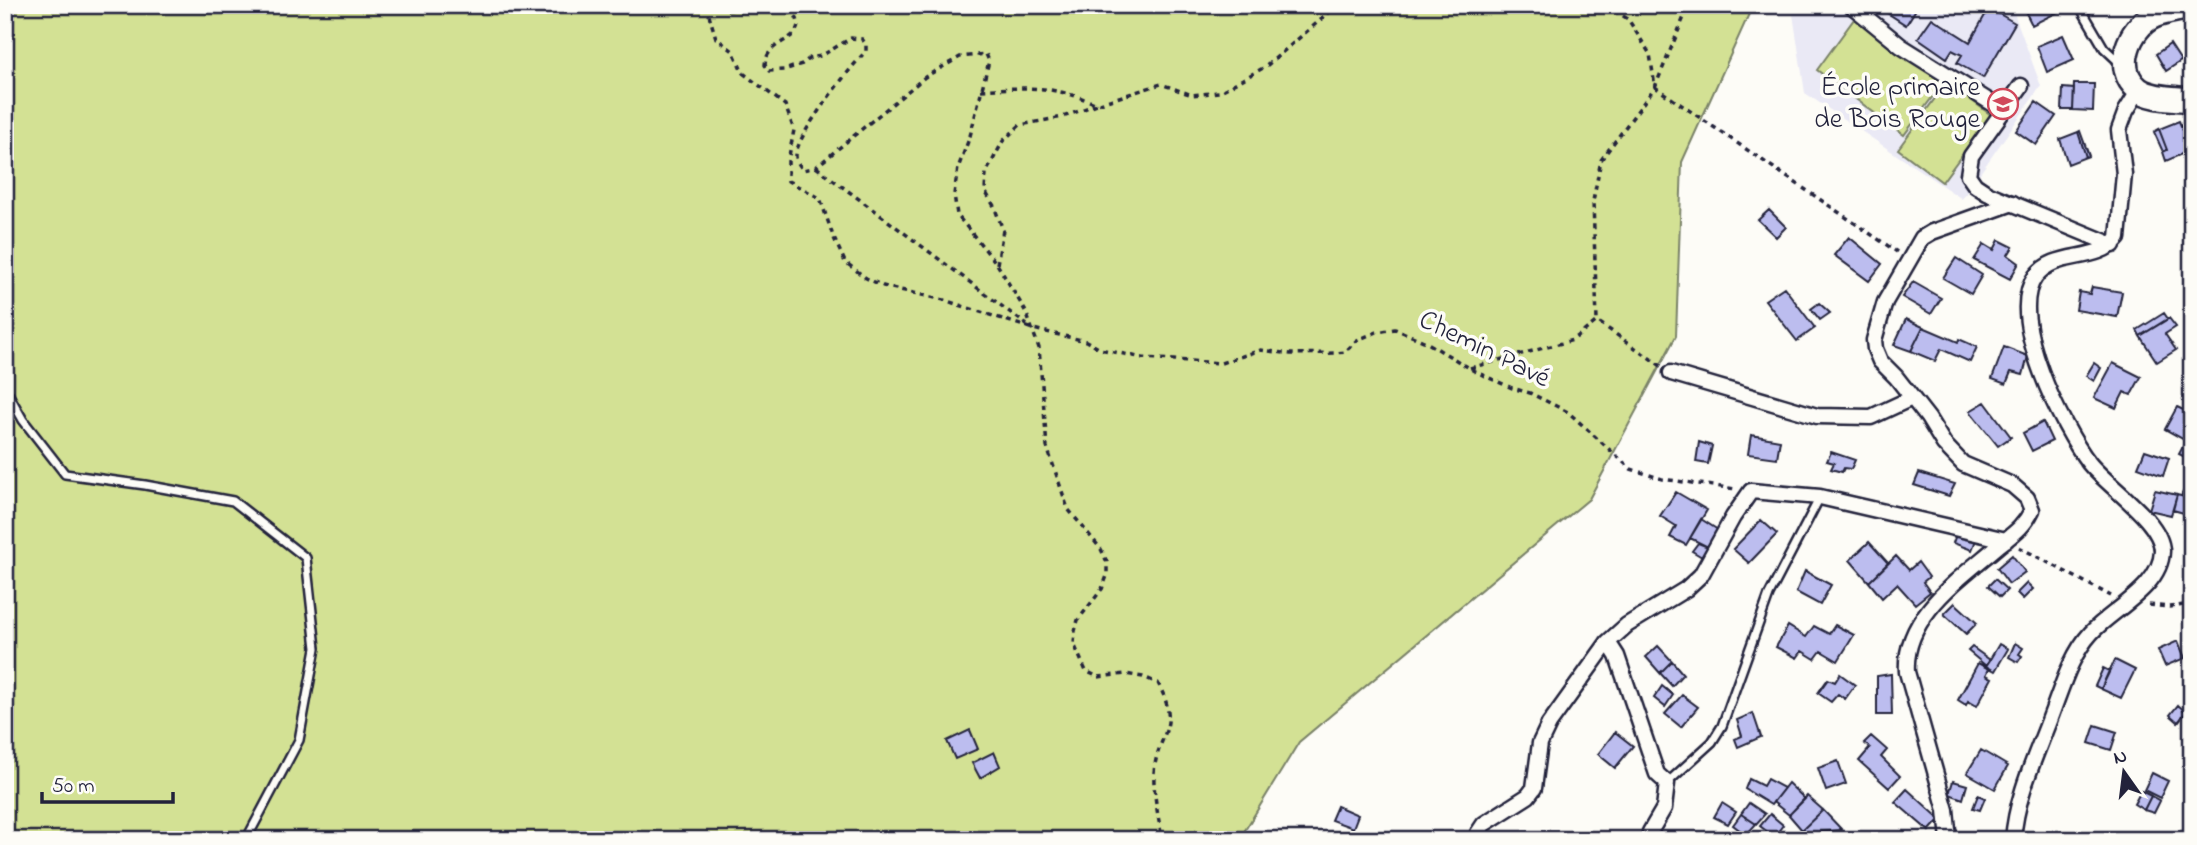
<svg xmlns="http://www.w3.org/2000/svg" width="2197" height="845" font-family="'Indie Flower',sans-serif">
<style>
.built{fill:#eae9f5}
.green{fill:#d3e194;stroke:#7a8268;stroke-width:2}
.building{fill:#bcbdef;stroke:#22223b;stroke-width:2}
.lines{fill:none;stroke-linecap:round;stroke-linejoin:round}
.lane-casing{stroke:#22223b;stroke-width:12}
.street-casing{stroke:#22223b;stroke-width:19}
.primary-casing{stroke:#22223b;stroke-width:28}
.path{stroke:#22223b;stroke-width:3.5;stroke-dasharray:5 5;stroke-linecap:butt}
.lane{stroke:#fdfcf7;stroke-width:7}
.street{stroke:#fdfcf7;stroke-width:14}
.primary{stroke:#fdfcf7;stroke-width:23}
.labels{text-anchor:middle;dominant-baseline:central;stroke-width:7;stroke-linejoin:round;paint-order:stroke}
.poi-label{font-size:28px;fill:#22223b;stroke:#fdfcf7;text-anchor:end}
.street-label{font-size:28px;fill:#22223b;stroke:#fdfcf7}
</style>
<rect width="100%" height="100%" fill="#fdfcf7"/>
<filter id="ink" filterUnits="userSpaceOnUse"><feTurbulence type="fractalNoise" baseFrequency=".0143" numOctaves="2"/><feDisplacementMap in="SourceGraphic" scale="14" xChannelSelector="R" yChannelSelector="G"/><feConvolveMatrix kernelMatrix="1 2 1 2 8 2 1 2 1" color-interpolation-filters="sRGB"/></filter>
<g filter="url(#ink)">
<path class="built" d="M1796,5H2011L2041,86L1962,199L1805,93L1792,8Z"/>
<path class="green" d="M5,5H1753L1682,162L1676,336L1589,499L1299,742L1239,840H5Z
M1857,15L1945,80L1904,135L1817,70Z
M1947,82L1991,115L1942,182L1898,149Z"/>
<path class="building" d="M1875,5H1917L1918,6L1906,25Z
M2022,5H2054L2058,12L2032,25Z
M1989,8L2015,23L1983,78L1957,63L1962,55L1952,50L1947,58L1918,38L1932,18L1970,42Z
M2063,35L2074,60L2047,72L2037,46Z
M2170,44L2181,61L2166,71L2156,54Z
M2192,53V74L2184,57Z
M2074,84H2094L2093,111L2073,110Z
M2063,88L2074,89L2073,110H2062Z
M2036,102L2056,116L2036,145L2016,131Z
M2179,121L2191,150L2166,161L2163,152L2167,150L2159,129Z
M2159,129L2167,150L2163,152L2154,132Z
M2080,131L2089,156L2086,157L2078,132Z
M2078,132L2086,157L2068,164L2060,139Z
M1769,210L1786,227L1776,237L1758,220Z
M1849,237L1882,264L1869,281L1834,255Z
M1999,240L2013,247L2008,255L2019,263L2010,279L1974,260L1984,244L1994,250Z
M1956,258L1982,275L1971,294L1943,278Z
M1913,282L1941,298L1931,314L1902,297Z
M1784,287L1815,328L1797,341L1765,300Z
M2092,287L2122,292L2117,317L2076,310L2079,292L2090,294Z
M1819,303L1830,313L1820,320L1811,309Z
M2164,313L2168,319L2140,336L2137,330Z
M2169,318L2176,327L2165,334L2176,350L2157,362L2140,336Z
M1906,319L1923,327L1911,351L1894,345Z
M1923,327L1958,342L1959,339L1977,347L1970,362L1941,349L1935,361L1911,351Z
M2004,347L2028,356L2023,375L2011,372L2006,384L1992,379Z
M2094,363L2101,368L2094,381L2086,376Z
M2113,363L2141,377L2131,395L2124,392L2116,408L2094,398Z
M1985,402L2011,437L1998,446L1970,411Z
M2177,407L2192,414V454L2189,459L2179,454L2186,441L2165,429Z
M2043,422L2052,441L2032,451L2023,433Z
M1751,435L1780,440L1777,458L1748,454Z
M1699,442L1712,446L1708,464L1696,462Z
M2145,450L2169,458L2163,476L2138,467Z
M1831,452L1855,460L1851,469L1844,468L1842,472L1831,469L1834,463L1827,461Z
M1919,473L1955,484L1949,496L1914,485Z
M2188,483L2192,485L2189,498L2182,494Z
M2155,490L2177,495L2171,515L2149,510Z
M1676,492L1707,510L1686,545L1670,537L1676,526L1660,516Z
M2177,495L2192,499L2191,515L2173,510Z
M2191,515L2192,529H2189L2186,516Z
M1701,519L1718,530L1708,547L1690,538Z
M1761,520L1777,534L1749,563L1733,549Z
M1957,532L1976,540L1972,550L1953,543Z
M1869,542L1888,563L1869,582L1850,560Z
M1698,543L1708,547L1702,557L1692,551Z
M2012,555L2025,572L2009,584L1997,568Z
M1896,556L1909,570L1918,562L1929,577L1923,582L1930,592L1915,604L1897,584L1882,598L1869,582Z
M1805,571L1831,585L1820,605L1796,592Z
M1995,579L2007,590L2000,597L1988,586Z
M2027,583L2033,589L2023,599L2017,593Z
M1955,603L1977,623L1966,634L1944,614Z
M1835,625L1854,635L1838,661L1821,651L1815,659L1802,651L1797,658L1776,647L1788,626L1806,637L1814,626L1829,634Z
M2178,641L2185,658L2165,666L2158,650Z
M2015,643L2023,648L2019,654L2022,656L2018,662L2009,657Z
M1999,644L2008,649L1995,671L1986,666Z
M1658,646L1672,661L1660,673L1646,657Z
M1972,647L1990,660L1986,666L1968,651Z
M2115,660L2135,670L2121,698L2101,689Z
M1672,661L1683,674L1672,686L1660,673Z
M1978,663L1989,669L1986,675L1992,678L1977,706L1968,701L1966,705L1958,700Z
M2103,668L2109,671L2101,689L2095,686Z
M1840,674L1855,685L1845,699L1838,694L1831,702L1818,693L1828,679L1835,682Z
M1891,674L1892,715H1877V676Z
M1662,686L1673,695L1665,707L1654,698Z
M1682,695L1698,707L1681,727L1665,714Z
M2178,705L2186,712L2178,722L2170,715Z
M1753,713L1761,737L1738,747L1735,739L1742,736L1737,720Z
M2095,725L2117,732L2111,750L2089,743Z
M970,730L978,749L955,759L947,741Z
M1615,732L1633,746L1615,768L1598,754Z
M1871,736L1887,750L1881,757L1900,776L1889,788L1859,761L1870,748L1864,743Z
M1981,750L2008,766L1995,789L1967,773Z
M994,752L1000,766L980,778L972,763Z
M1838,761L1846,784L1826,791L1818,768Z
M2152,773L2168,781L2160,798L2144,790Z
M1749,779L1763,786L1767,779L1784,788L1771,805L1745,789Z
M1953,781L1967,785L1963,799L1949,794Z
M1788,783L1805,799L1789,815L1773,802Z
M1907,789L1940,819L1929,831L1895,802Z
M2141,791L2151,796L2144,810L2134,804Z
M1978,795L1985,798L1980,810L1973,808Z
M1807,796L1823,810L1802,830L1789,815Z
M2151,796L2160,801L2154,813L2144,810Z
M1722,803L1736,812L1728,824L1714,817Z
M1749,803L1765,814L1756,824L1741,814Z
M1337,806L1358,815L1353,828L1331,820Z
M1823,810L1842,830L1821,832L1809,837L1799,833Z
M1741,814L1756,824L1746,835L1733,825Z
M1770,814L1783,825L1774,837L1760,826Z
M1334,833L1348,838V840H1332Z"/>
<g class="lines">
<g class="lane-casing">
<path id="lane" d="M2079,5L2104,48L2120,63
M5,388L23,420L65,474L145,485L233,501L306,558L316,648L299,740L246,840
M1667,783L1712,742L1722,726L1769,595L1820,497"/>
</g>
<g class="street-casing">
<path id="street" d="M1851,5L1901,46L2003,110
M2021,86L1971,156L1968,175L1975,185L1987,193L2113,245
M1671,373L1817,416L1871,417L1912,398
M1608,642L1617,656L1657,774L1667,783L1664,808L1650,832V840
M1478,840V833L1484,824L1528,796L1534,788L1540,743L1549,724L1608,642L1627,625L1686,589L1701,575L1733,517L1751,491L1820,497L2006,540
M1949,840L1946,810L1907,672C1903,616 1961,578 1999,545C2013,534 2024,527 2032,510L2027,498L2012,485L1963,464L1944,444L1928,418L1896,377L1880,361L1875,349L1874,340L1885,302L1922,238L1932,232L2013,203
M2013,840C2016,797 2035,758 2050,718C2061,690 2070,656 2091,633C2113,609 2161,587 2162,551C2162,521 2108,487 2089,463C2063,429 2006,317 2035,277C2055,249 2097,264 2118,238L2124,174L2119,130L2126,111L2139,90"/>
</g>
<g class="primary-casing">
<path id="primary" d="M2192,6C2180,10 2166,11 2154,16C2129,27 2113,69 2138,89C2151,99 2176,98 2192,100"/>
</g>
<path class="path" d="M706,5L716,38L733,51L743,73L785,105L794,130L788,161V181L820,198L833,236L845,262L866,278L883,286L944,300L1033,329L1086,341L1100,349L1143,358L1221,363L1261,350L1291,354L1335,353L1345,352L1357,340L1377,332L1395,329L1426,342L1476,372L1512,388L1530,393L1568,412L1631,469L1662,479L1736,489
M719,5C723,8 724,10 729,10C743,10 798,0 798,24C797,43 767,40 765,65L769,71L784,70L802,64L810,58L821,56L851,38L862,39L866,44V51C851,67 795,136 796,156C796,161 800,166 803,170L816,167L925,77L960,57L986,54L989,61L970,136L958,168L954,194L957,215L997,264L1026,312L1039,348L1047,447L1068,509L1101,549L1107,562V576L1102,589L1078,620L1075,631L1074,644L1081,660L1086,671L1098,677L1125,674L1143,677L1158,683C1182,729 1157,733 1154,773C1153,795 1159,818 1162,840
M1606,5L1628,19L1650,54L1655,87L1897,252
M981,90C1030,87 1051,85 1097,104L1161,84L1192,95L1219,92L1265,67L1338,5
M816,167L1027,325
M997,264L1003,230L994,206L985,191L986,173L1003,141L1020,125L1063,117L1097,104
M1661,366L1597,321L1593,201L1601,160L1655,87L1689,5
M1470,368L1573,340L1597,321
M2019,547L2111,596
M2149,605L2169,607L2192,604"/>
<use href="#lane" class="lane"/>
<use href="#street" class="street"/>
<use href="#primary" class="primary"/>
</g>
</g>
<defs>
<g id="school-ring" transform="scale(1.575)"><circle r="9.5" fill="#fdfcf7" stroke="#d1495b" stroke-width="1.5"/><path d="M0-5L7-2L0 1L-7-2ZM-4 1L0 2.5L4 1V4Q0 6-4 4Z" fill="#d1495b"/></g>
</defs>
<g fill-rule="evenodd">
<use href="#school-ring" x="2003" y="104"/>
</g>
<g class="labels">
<g class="poi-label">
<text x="1980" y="88">École primaire<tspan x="1980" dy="32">de Bois Rouge</tspan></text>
</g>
<g class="street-label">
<text transform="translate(1484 350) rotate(26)">Chemin Pavé</text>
</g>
</g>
<rect width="2197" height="845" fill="none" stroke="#fdfcf7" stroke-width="28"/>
<rect x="14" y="14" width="2169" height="817" fill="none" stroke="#22223b" stroke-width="2.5" filter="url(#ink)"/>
<g transform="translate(2124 772) rotate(346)" stroke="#fdfcf7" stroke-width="5" paint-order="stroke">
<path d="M0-5L12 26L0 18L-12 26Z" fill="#22223b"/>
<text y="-10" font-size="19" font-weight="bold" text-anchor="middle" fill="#22223b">N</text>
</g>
<path d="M42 792v10h131v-10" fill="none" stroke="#22223b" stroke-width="3.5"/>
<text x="52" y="792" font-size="21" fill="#22223b" stroke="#fdfcf7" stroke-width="5" paint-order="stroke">50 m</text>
</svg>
